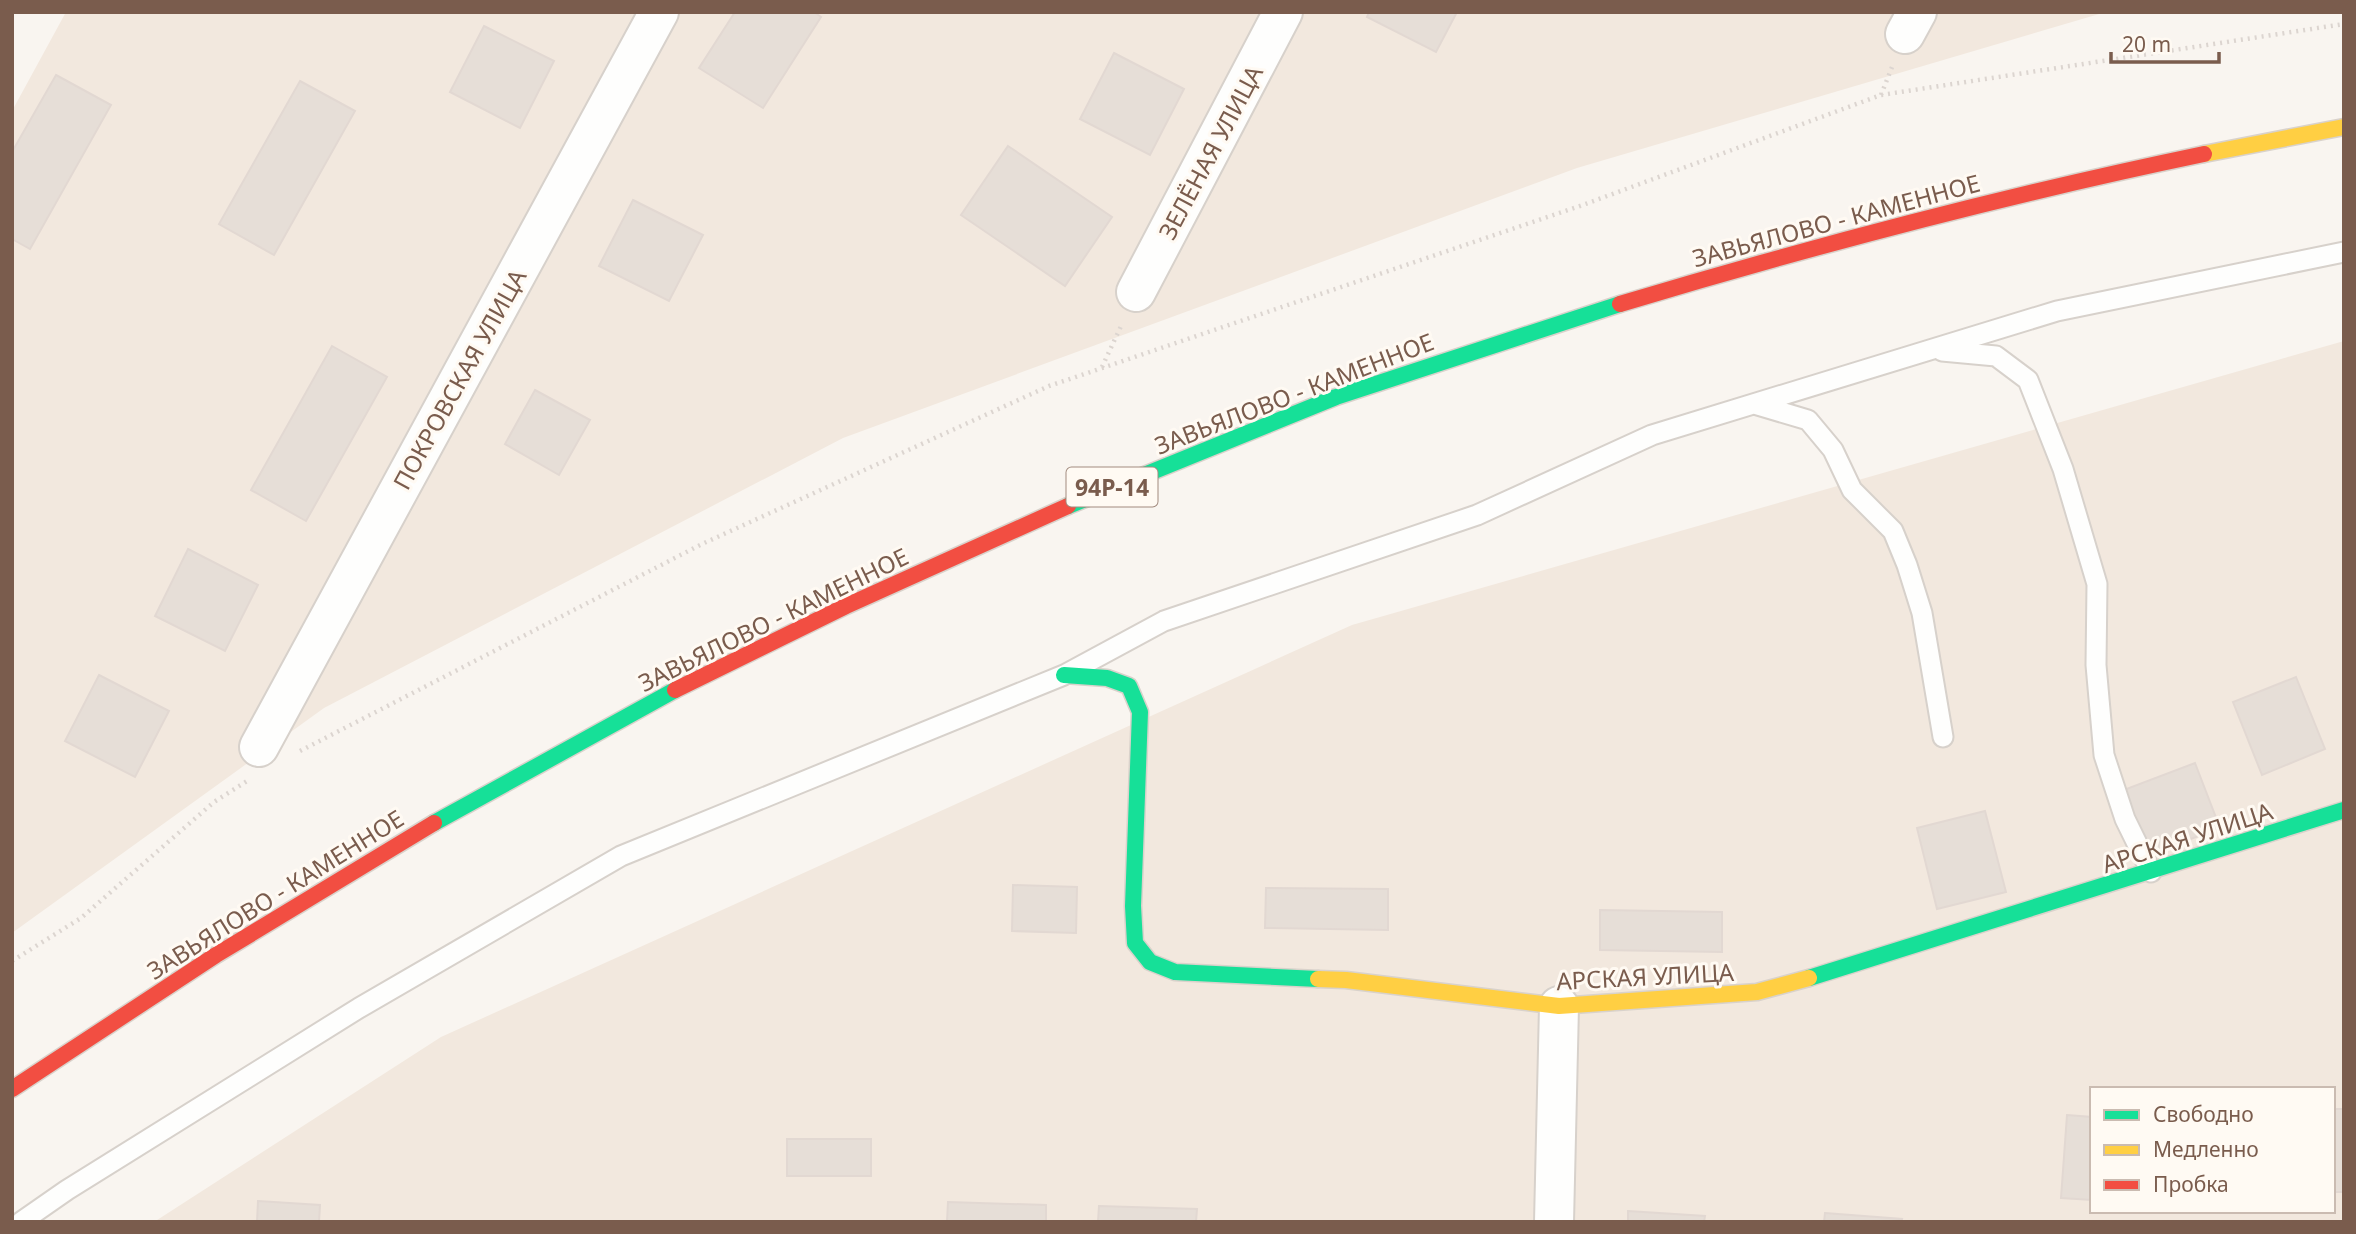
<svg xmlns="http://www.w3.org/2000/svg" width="2356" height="1234" font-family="'Noto Sans',sans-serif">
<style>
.residential{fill:#f2e8de;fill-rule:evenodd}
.building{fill:#e6ded7;stroke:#e2d8d2;stroke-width:2}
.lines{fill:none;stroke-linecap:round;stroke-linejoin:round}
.lane-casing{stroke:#d7d1cb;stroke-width:23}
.street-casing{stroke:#d7d1cb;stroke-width:42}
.fast-casing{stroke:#d9d2cb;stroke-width:19}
.slow-casing{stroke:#d9d2cb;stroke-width:19}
.jam-casing{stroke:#d9d2cb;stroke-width:19}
.path{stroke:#dcd5d0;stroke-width:4.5;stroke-dasharray:2 5;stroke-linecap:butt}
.lane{stroke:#fefefd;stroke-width:19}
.street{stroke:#fefefd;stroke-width:38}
.fast{stroke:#16e098;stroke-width:16}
.slow{stroke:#ffcf43;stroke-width:16}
.jam{stroke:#f24e42;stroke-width:16}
.labels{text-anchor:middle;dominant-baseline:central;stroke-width:6;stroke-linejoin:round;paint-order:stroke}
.shield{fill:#fffaf3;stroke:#a28b7f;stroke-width:2}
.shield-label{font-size:23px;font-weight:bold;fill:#7a5c4d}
.street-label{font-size:24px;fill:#7a5c4d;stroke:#fffaf3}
</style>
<rect width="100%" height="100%" fill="#f9f5f0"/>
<path class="residential" d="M66,12H2106L1577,168L843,438L324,708L12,933V111Z
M2344,341V1222H154L441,1037L1352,625ZM2092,1089H2333V1211H2092Z"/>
<path class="building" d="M735,12H814L821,17L763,108L699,68Z
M1369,12H1457L1436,52L1367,17Z
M484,26L554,61L520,128L450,92Z
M1114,53L1184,89L1150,155L1080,119Z
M56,75L111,105L30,249L12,239V152Z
M300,81L355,111L274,255L219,224Z
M1008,146L1112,217L1065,286L961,215Z
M633,200L703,235L669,301L599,266Z
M332,346L387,377L306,521L251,490Z
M535,390L590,420L559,475L505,444Z
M188,549L258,585L225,651L155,616Z
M99,675L169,711L135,777L65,741Z
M2296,677L2325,749L2262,775L2233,702Z
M2195,763L2220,828L2146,856L2121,791Z
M1985,811L2006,892L1937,909L1917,828Z
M1013,885L1077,887L1076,933L1012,931Z
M1266,888L1388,889V930L1265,928Z
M1600,910L1722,912V952L1600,950Z
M2333,1109H2344V1192H2333Z
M2067,1115L2092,1117V1200L2061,1198Z
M787,1139H871V1176H787Z
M258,1201L320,1205L319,1222H257Z
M948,1202L1046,1205V1222H947Z
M1099,1206L1197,1209L1196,1222H1098Z
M1628,1211L1705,1216L1704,1222H1628Z
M1825,1213L1902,1219L1901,1222H1824Z"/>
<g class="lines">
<g class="lane-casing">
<path id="lane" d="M1942,351L1996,356L2028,380L2063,469L2097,584L2096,665L2104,755L2125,819L2151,872
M1754,404L1808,420L1833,450L1852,490L1893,531L1907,565L1922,613L1943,737
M21,1222L67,1190L359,1008L621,856L1064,675L1164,621L1477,515L1652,435L2057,311L2344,252"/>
</g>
<g class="street-casing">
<path id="street" d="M1905,34L1917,12
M1136,292L1283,12
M259,747L659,12
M1554,1222L1559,1006"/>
</g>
<g class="fast-casing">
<path id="fast" d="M1068,506L1336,397L1620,304
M1064,675L1107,678L1129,686L1140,712L1133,906L1135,943L1150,962L1175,972L1318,979
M434,823L675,690
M1809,978L2344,810"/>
</g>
<g class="slow-casing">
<path id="slow" d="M2204,154L2344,127
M1318,979L1346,980L1559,1006L1757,992L1809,978"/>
</g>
<g class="jam-casing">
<path id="jam" d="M1620,304C1813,246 2007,195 2204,154
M675,690L846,606L1068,506
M12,1089L216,955L434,823"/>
</g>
<path class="path" d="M1881,95L1892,67
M1102,367L1122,324
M300,751L702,544L1049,386L1580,206L1881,95L2344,24
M12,961L81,918L214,802L247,781"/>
<use href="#lane" class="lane"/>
<use href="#street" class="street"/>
<use href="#fast" class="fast"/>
<use href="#slow" class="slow"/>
<use href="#jam" class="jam"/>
</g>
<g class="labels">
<rect class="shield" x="1066.5" y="467.5" width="91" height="39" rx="5"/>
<g class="shield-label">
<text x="1112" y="487">94Р-14</text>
</g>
<g class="street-label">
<text transform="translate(1210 152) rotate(-62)">ЗЕЛЁНАЯ УЛИЦА</text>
<text transform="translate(1836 220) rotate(-15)">ЗАВЬЯЛОВО - КАМЕННОЕ</text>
<text transform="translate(459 379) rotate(-61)">ПОКРОВСКАЯ УЛИЦА</text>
<text transform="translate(1294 393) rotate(-21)">ЗАВЬЯЛОВО - КАМЕННОЕ</text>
<text transform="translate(773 619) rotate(-26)">ЗАВЬЯЛОВО - КАМЕННОЕ</text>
<text transform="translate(2187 837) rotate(-18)">АРСКАЯ УЛИЦА</text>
<text transform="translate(275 894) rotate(-32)">ЗАВЬЯЛОВО - КАМЕННОЕ</text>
<text transform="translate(1645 976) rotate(-3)">АРСКАЯ УЛИЦА</text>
</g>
</g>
<rect width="2356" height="1234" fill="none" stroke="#7a5c4d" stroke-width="28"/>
<rect x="2090" y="1087" width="245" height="126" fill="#fffaf3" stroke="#cabbb1" stroke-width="2"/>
<rect x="2104" y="1110" width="35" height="10" fill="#16e098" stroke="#cabbb1" stroke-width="2"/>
<text x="2153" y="1122" font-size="21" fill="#7a5c4d">Свободно</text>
<rect x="2104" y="1145" width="35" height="10" fill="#ffcf43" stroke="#cabbb1" stroke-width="2"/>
<text x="2153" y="1157" font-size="21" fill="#7a5c4d">Медленно</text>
<rect x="2104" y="1180" width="35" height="10" fill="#f24e42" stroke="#cabbb1" stroke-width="2"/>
<text x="2153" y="1192" font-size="21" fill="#7a5c4d">Пробка</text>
<path d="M2111 52v10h108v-10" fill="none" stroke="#7a5c4d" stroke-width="3.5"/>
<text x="2122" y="52" font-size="21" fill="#7a5c4d" stroke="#fffaf3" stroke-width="5" paint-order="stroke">20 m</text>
</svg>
